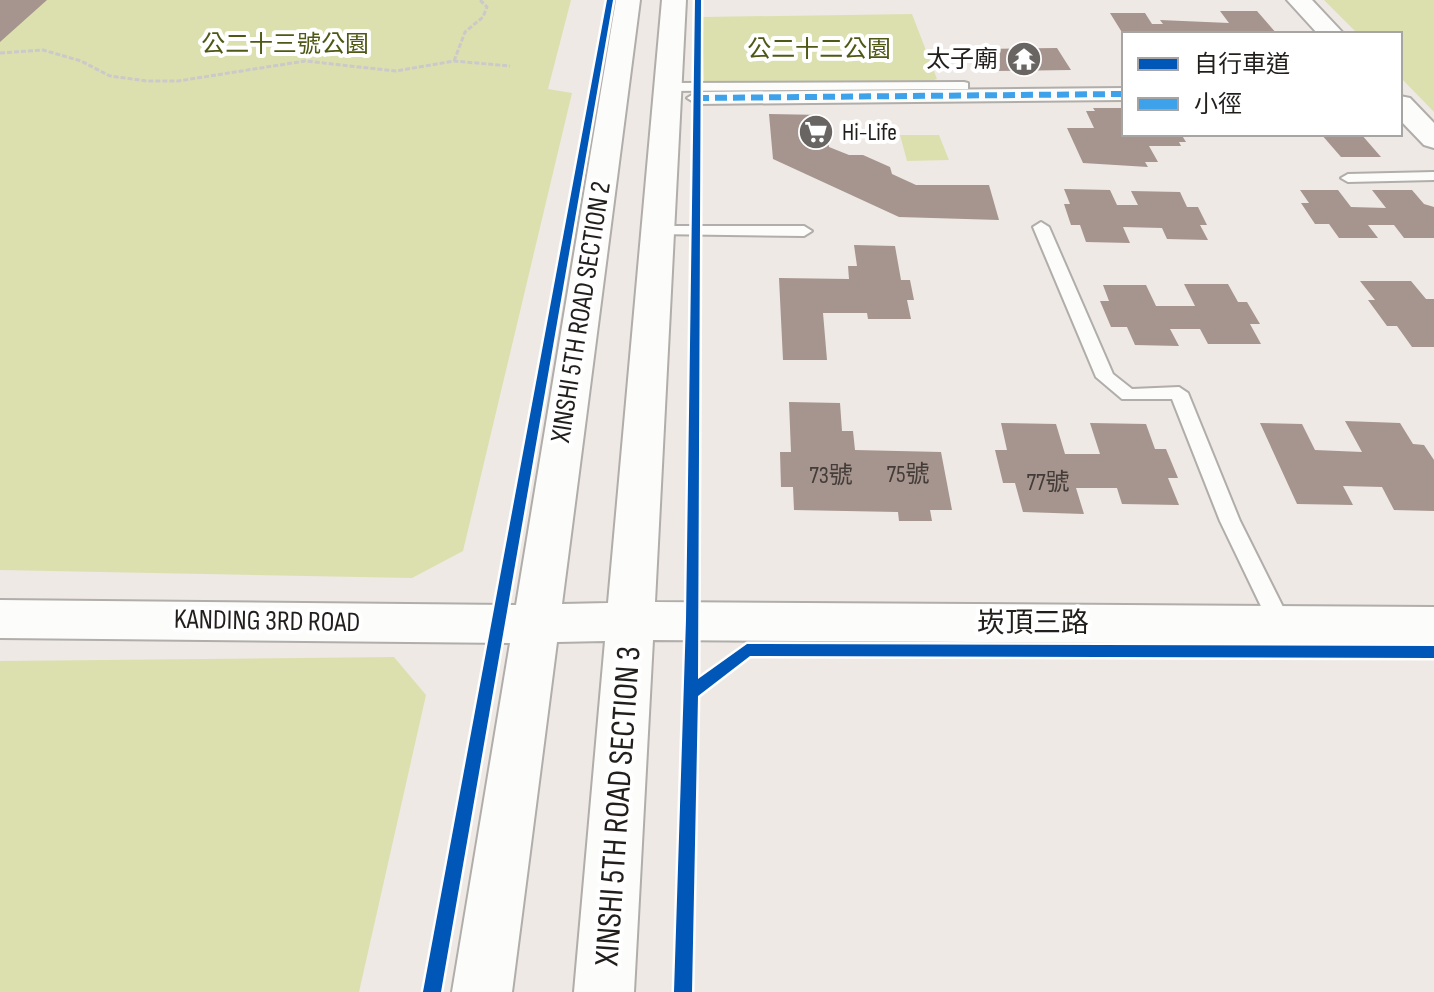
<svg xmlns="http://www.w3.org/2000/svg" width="1434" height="992" font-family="'Sofia Sans Condensed','Noto Sans TC',sans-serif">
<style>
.green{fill:#dce0af}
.building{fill:#a6948e}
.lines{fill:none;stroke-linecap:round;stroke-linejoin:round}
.service-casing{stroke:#b0adaa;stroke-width:4}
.pedestrian-casing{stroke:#b0adaa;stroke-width:4}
.minor-casing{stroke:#b0adaa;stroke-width:4}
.path{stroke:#cbc9c9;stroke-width:3;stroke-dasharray:5 2;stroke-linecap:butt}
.service{fill:#fcfcfb;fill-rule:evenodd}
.pedestrian{fill:#fcfcfb;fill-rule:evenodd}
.minor{fill:#fcfcfb;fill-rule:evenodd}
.quiet{stroke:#3ea2ea;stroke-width:6;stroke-dasharray:12 6;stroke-linecap:butt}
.cycleway-casing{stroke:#fff;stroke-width:5}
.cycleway{fill:#0057b8;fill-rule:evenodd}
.labels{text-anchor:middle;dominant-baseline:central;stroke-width:8;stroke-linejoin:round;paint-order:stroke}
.far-park-label{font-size:24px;fill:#505815;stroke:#fff}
.far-poi-label{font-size:24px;fill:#221e1c;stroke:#fff;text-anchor:end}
.number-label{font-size:24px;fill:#433c38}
.street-label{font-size:28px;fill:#221e1c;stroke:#fff}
.near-street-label{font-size:34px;fill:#221e1c;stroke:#fff}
</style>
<rect width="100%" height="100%" fill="#eee9e4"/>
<path class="green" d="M0,0H571L548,89L572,93L463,551L412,578L0,570Z
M1324,0H1434V112L1400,77V34H1358Z
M912,14L937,79L924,83H704L702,17Z
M900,135H939L949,160L907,161Z
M394,657L426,695L359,992H0V661Z"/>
<path class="building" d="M0,0H47L0,42Z
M1220,11H1257L1277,34H1123L1110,13H1145L1152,24H1163L1160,20L1229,23Z
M1057,48L1071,70L989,71L979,49Z
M1093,108H1124V134H1181L1186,142H1179L1181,146H1149L1158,162H1145L1148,167L1083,163L1067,128H1094L1086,111H1095Z
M769,114L823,115L829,147L849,155H863L890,167L892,174L916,185H989L999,220L899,217L773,159Z
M1321,134H1361L1381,157H1341Z
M1064,189L1110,190L1117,205H1138L1131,191L1180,192L1187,207H1198L1207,225H1200L1208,240L1167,239L1162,228L1123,227L1130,243L1086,242L1080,225H1071L1064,204H1070Z
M1300,190H1338L1351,207L1386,208L1372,190H1412L1424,204L1434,207V238H1404L1394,225H1368L1378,238H1339L1329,224H1315L1301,203H1309Z
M854,245L895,246L901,280H910L914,300H907L911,319H868L867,313H823L827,360H783L779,278L849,279L848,266H857Z
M1360,281H1411L1426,299H1434V347H1412L1397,326H1387L1368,300H1375Z
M1184,284H1228L1238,302H1247L1260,324H1250L1261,344H1208L1200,329H1170L1179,346L1135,345L1127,327H1111L1100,301H1109L1103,285H1146L1156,306H1195Z
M789,402L840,403L842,431H853L855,450L941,452L952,510H930L932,521H899L898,512L794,510L793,487H781L780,452H791Z
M1345,421L1400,423L1413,444L1424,445L1434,460V511L1394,510L1382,487L1343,486L1353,505L1297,504L1260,423L1302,424L1315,450L1362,452Z
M1001,423L1056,424L1065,454H1100L1090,423L1146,424L1155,449H1166L1178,478H1168L1179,505L1122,504L1117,488H1076L1084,514L1023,512L1015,483H1003L995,450H1007Z"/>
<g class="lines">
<g class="service-casing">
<path id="service" d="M964,82L968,83V89L668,91L662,87L668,83Z
M1434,172V180L1348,182L1341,178L1348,174Z
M1041,222L1049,227L1113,374L1132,389L1179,387L1188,393L1240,521L1292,625L1289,631L1281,634L1273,631L1270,625L1220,521L1172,399H1122L1096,377L1033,227Z
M658,226H804L812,231L804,236L653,234L650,231Z"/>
</g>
<g class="pedestrian-casing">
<path id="pedestrian" d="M1124,88V100L697,104L687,98L697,92Z"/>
</g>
<g class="minor-casing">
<path id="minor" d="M616,0H640L562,604L608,603L662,0H686L655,602L1434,607V645L653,640L634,992H574L605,641L557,642L512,992H452L510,643L0,638V600L516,605Z
M1287,0H1312L1344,34H1318Z
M1400,96L1410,98L1434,123V148L1424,145L1400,120Z"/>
</g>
<path class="path" d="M0,53L43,50L81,61L110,76L147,81H178L305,61L396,71L454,61L510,66
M454,61L465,32L483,17L487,7L480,0"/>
<use href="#service" class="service"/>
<use href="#pedestrian" class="pedestrian"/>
<use href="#minor" class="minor"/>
<path class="quiet" d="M697,98L1124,94"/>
<g class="cycleway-casing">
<path id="cycleway" d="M607,0H613L441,992H423Z
M695,0H701L698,679L747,644L1434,646V658L750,656L698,696L692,992H674L686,620Z"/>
</g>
<use href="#cycleway" class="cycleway"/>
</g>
<defs>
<g id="temple-disc" transform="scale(1.8)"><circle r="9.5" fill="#696562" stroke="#fff"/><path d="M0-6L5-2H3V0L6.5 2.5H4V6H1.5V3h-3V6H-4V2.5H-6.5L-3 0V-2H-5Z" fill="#fff"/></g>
<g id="supermarket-disc" transform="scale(1.8)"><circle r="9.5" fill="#696562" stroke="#fff"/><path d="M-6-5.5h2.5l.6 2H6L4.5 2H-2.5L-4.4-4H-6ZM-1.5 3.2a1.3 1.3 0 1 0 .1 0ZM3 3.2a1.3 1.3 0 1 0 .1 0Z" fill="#fff"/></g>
</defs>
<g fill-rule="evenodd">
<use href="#temple-disc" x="1024" y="59"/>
<use href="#supermarket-disc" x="816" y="132"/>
</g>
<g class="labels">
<g class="far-park-label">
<text x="285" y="44">公二十三號公園</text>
<text x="819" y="49">公二十二公園</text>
</g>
<g class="far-poi-label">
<text x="998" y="59">太子廟</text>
<text x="842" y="132" text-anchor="start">Hi-Life</text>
</g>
<g class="number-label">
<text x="908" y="474">75號</text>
<text x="831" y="475">73號</text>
<text x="1048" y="482">77號</text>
</g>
<g class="street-label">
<text transform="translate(581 312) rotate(-81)">XINSHI 5TH ROAD SECTION 2</text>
<text transform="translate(267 621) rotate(1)">KANDING 3RD ROAD</text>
<text x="1033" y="623">崁頂三路</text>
</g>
<g class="near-street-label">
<text transform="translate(618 806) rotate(-86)">XINSHI 5TH ROAD SECTION 3</text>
</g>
</g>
<rect x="1122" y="32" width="280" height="104" fill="#ffffff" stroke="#a7a5a4" stroke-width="2"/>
<rect x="1138" y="58" width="40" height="12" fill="#0057b8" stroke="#a7a5a4" stroke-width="2"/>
<text x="1194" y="72" font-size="24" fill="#221e1c">自行車道</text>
<rect x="1138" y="98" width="40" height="12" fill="#3ea2ea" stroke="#a7a5a4" stroke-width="2"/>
<text x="1194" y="112" font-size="24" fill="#221e1c">小徑</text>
</svg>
